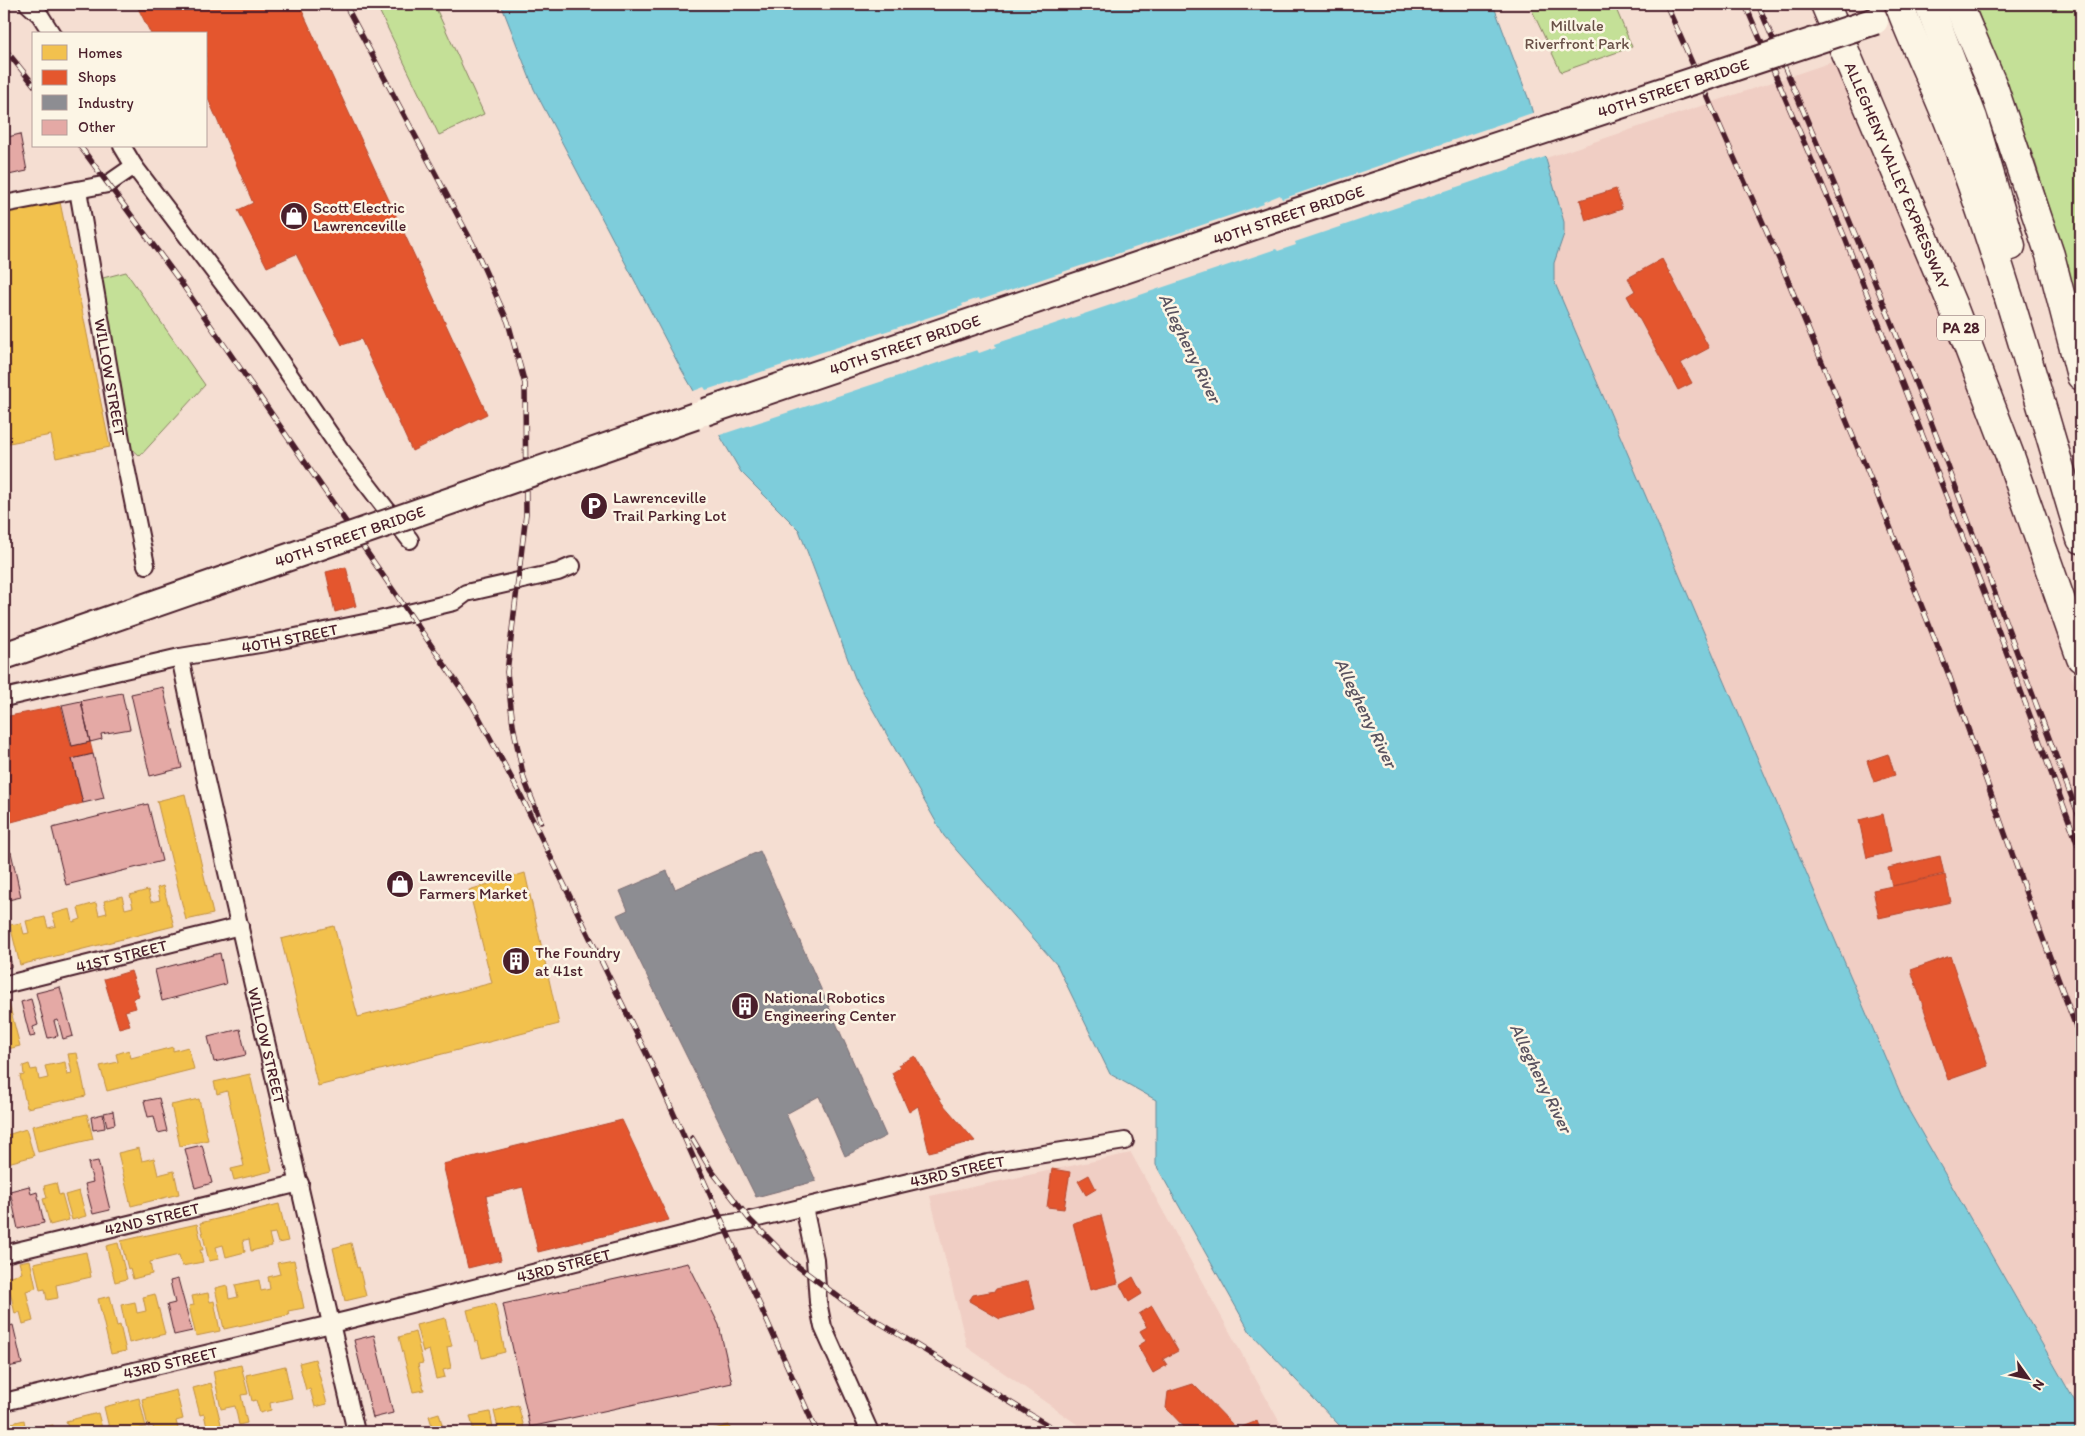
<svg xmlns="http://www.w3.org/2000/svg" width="2085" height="1436" font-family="Itim,sans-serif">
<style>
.built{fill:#f0cec4}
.green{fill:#c4e097;stroke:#878061}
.water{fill:#7ecddb;stroke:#698795}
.pier{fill:#f5ded2}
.homes{fill:#f2c14e;stroke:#c09044}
.shops{fill:#e4572e;stroke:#b6462d}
.industry{fill:#8d8d92;stroke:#796c73}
.building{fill:#e4a9a5;stroke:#4a1f2b}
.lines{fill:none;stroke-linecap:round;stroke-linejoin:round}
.street-casing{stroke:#4a1f2b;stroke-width:20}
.highway-casing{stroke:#4a1f2b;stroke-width:31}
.street{stroke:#fcf5e5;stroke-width:16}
.highway{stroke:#fcf5e5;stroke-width:28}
.rail-casing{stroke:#4a1f2b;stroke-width:5.5}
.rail{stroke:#fcf5e5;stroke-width:4;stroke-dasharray:11;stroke-linecap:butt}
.primary-bridge-casing{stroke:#4a1f2b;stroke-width:30;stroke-linecap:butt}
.primary-bridge{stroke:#fcf5e5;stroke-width:26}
.labels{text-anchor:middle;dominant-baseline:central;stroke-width:5;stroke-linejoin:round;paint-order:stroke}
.shield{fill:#fcf5e5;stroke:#7f5f63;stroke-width:1}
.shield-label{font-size:15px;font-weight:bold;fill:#4a1f2b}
.park-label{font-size:16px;fill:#684f46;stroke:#fcf5e5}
.street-label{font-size:16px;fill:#4a1f2b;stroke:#fcf5e5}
.poi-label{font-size:16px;fill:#4a1f2b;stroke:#fcf5e5;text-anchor:start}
.water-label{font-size:18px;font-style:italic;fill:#5a5360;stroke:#fcf5e5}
</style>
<rect width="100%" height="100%" fill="#f5ded2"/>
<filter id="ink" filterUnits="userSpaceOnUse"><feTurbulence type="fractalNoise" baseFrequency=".02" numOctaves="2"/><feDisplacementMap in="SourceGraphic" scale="10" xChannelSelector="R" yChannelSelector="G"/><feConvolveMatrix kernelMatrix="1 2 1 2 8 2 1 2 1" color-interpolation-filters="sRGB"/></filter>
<g filter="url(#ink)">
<path class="built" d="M1838,60L1952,338L2081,702V1380L2066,1385L1905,1104L1554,281V263L1563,234L1564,222L1546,158Z
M1131,1153L1285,1432H1088L967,1347L930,1196Z"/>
<path class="green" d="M376,4H434L484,114L439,135Z
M1529,4H1614L1632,47L1561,72Z
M1975,4H2081V313L2035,161Z
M126,272L205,385L140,456L128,445L99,279Z"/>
<path class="water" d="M501,4H1493L1529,100L1564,222V234L1554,263V281L1905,1104L2081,1412V1432H1341L1339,1425L1250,1332L1156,1165V1100L1110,1074L1057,965L944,836L855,678L799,530L741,472L680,367L534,89Z"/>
<path class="pier" d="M1535,112L1548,156L1295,242L1296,245L1278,251L1276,249L995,344L996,347L979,353L977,350L717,436L691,392L704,387L706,390L963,306L962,304L979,298L980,300L1264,204L1263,202L1280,195L1282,199Z"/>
<path class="homes" d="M60,202L110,447L56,458L51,435L4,444V213Z
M185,794L213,914L186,920L157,801Z
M525,873L559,1024L318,1086L281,939L334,926L358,1017L492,983L469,890Z
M163,886L174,926L20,965L10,925L21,923L24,934L29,933L26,921L45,917L48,928L56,926L52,914L70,909L73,922L81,919L78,908L96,903L99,915L107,913L104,901L122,896L125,909L133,907L130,895L148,890L151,902L160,900L157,888Z
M8,1000L20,1046L4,1050V1002Z
M173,1047V1051L188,1047L194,1069L107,1091L100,1066L118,1062L116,1054L129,1050L131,1058Z
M77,1053L86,1096L27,1108L20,1076L24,1075L23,1066L29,1064L31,1070L37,1069L39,1080L48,1078L45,1066L65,1062L67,1075L72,1074L68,1054Z
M250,1074L272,1171L234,1180L231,1169L244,1166L227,1091L217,1094L214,1082Z
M199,1099L208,1140L180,1146L171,1105Z
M87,1114L93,1139L38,1152L32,1126Z
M26,1129L34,1156L4,1164V1136Z
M139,1148L142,1161L154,1158L158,1175L174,1171L179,1194L131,1206L118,1153Z
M56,1183L59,1195L62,1194L69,1220L50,1225L43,1199L47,1198L44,1186Z
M79,1191L86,1216L72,1220L65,1195Z
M279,1204L288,1241L278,1243L275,1233L269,1234L272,1246L251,1251L249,1239L245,1240H243L245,1252L226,1257L223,1245L216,1247L219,1259L209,1261L200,1223Z
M197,1224L203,1250H200L203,1262L182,1266L179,1255L150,1262L152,1274L133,1279L130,1268L128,1269L121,1241Z
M118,1243L127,1279L115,1282L106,1246Z
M351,1243L357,1268L359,1267L366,1296L345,1301L333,1248Z
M86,1252L91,1277L56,1285L58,1298L47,1300L45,1289L40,1290L34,1263Z
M30,1260L36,1288L26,1291L33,1321L23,1324L20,1312L15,1314L7,1277L22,1273L19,1262Z
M294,1260L304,1308L288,1311L289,1315L224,1329L215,1288L227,1285L229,1299L238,1297L235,1285L259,1280L261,1291L270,1289L268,1277L280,1274L277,1263Z
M208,1293L210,1302L214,1301L220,1331L196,1336L189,1306L194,1305L192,1296Z
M155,1294L165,1334L129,1343L121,1305L135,1302L137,1313L146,1311L143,1297Z
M110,1296L117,1326L120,1325L126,1351L111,1354L98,1299Z
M495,1303L505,1352L482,1358L478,1341L475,1342L467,1310Z
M445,1318L452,1346L447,1347L451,1368L443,1370L445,1377L436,1379L429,1350L423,1352L416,1325Z
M415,1332L423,1363L418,1364L424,1390L413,1392L399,1337Z
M315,1359L327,1404L315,1407L310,1389L306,1390L299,1363Z
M241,1365L248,1394L241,1395L247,1423L239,1425L235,1406L221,1409L213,1371Z
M285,1366L292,1398L270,1403L271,1410L260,1413L256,1400L252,1401L246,1375Z
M211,1383L223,1432H208L204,1414L200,1415L193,1388Z
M176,1390L183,1419L176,1421L179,1432H154L153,1426L148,1427L142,1399Z
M139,1398L146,1427L140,1428L141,1432H110L104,1407Z
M518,1405L525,1431L499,1432L494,1411Z
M490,1412L494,1432H474L470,1416Z
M98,1413L103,1432H69L66,1421Z
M439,1413L444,1432H434L429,1416Z
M24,1420L26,1432H4V1425Z
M53,1425L55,1432H29V1431Z
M729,1425L731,1432H703Z"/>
<path class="shops" d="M136,4H299L487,414L412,451L361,339L342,345L296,254L267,267L238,210L253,203L206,94V34H151Z
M1616,189L1622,209L1586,221L1580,200Z
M1662,259L1709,348L1681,363L1692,383L1678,390L1627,296L1635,291L1628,278Z
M346,567L356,606L335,612L326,572Z
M61,706L71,746L90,742L93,754L72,759L83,803L4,824V717Z
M1888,754L1895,775L1874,782L1867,761Z
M1883,814L1891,852L1867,858L1859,820Z
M1940,856L1944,874L1892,886L1888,868Z
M1945,875L1951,902L1879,918L1873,890Z
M1950,956L1988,1066L1948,1080L1911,970Z
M131,971L139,996L133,998L136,1008L125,1011L130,1025L119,1028L104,979Z
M915,1056L942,1103L975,1141L929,1152L918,1106L909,1112L892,1073L900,1068L898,1065Z
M622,1120L669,1220L538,1252L523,1187L486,1196L501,1260L468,1268L443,1164Z
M1052,1169L1070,1172L1064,1209L1047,1207Z
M1089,1175L1096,1189L1086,1195L1078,1181Z
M1101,1215L1118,1283L1090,1290L1073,1223Z
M1133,1277L1142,1294L1129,1302L1120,1285Z
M1028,1281L1035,1309L1000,1319L969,1301L973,1295L995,1291L996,1289Z
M1152,1306L1178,1351L1163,1359L1167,1365L1153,1373L1138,1346L1146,1341L1140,1331L1147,1327L1139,1314Z
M1193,1384L1237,1429L1257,1421L1261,1432H1189L1166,1408L1168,1392Z"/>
<path class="industry" d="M760,851L886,1136L845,1156L819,1096L786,1114L816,1181L756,1197L617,915L628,910L620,891L667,871L675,889Z"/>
<path class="building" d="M20,134L27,171L4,176V138Z
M163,687L182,768L150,776L131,694Z
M122,693L130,729L101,734L102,739L90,742L81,701Z
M81,701L90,742L72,746L62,705Z
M93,754L104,798L83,803L72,759Z
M148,804L162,861L66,885L52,828Z
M11,852L21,897L4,901V854Z
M4,930L11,962V967L4,969Z
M220,953L226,984L162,1001L155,970Z
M60,987L73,1036L63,1039L58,1020L54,1021L58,1036L48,1038L36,993Z
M31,999L38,1025L33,1027L35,1036L30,1037L21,1002Z
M240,1029L246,1055L214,1062L208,1037Z
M159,1098L167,1131L158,1133L154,1116L148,1117L144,1101Z
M113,1111L115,1124L107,1126L104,1113Z
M103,1114L105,1128L93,1130L91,1117Z
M202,1145L212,1183L195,1188L185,1149Z
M98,1161L110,1210L93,1214L85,1184L93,1182L88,1163Z
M29,1186L31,1194L37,1192L44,1223L18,1229L10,1191Z
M4,1211L10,1235L4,1237Z
M688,1263L719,1325L732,1383L530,1427L503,1304Z
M178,1279L192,1331L174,1335L167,1305L175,1303L170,1281Z
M13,1325L22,1364L8,1367L4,1351V1336L7,1335L5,1327Z
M374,1335L393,1413L373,1418L354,1340Z
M330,1426L332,1432H316L315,1431Z"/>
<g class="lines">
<g class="street-casing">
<g id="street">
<path d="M28,4L40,15L52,34"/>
<path d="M122,146L134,166L265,339L340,449L410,540"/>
<path id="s1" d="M78,190L124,457L146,565"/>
<path d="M4,204L108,184L134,166"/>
<path id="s2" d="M180,657L206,781L356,1432"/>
<path id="s3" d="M4,698L180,657L266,643L379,620L454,602L466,593L558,572L572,566"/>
<path id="s4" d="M4,985L240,926"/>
<path d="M804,1207L815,1259L818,1302L823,1327L870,1432"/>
<path id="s5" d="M4,1254L300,1183"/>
<path id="s6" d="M4,1402L348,1320L725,1224L750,1220L988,1163L1125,1141"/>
</g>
</g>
<g class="highway-casing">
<g id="highway">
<path id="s7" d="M1825,4L1952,304L2010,456L2081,658"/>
<path d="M1899,4C1915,48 1937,89 1953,133C2003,266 2040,404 2081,539"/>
<path d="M1929,4L1973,118L2011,246"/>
<path d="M1958,4L1993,86L2050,255L2081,376"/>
</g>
</g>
<use href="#street" class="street"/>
<use href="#highway" class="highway"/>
<g class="rail-casing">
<path id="rail" d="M345,4L474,246L508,322L525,384L526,514L507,672L513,725L524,779L541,822
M1666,4L1779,259L1877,494L1949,675L2027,896L2081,1040
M1745,4L1845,238L1984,592L2081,853
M1758,4C1821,153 1885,302 1943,453C1989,576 2033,699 2081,821
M4,48L34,85
M80,146L182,284L473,706L521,796L649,1059L817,1432
M692,1138L711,1170L750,1220L792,1262L844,1301L1059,1432"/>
</g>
<use href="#rail" class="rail"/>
<g class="primary-bridge-casing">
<g id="primary-bridge">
<path id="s8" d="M705,412L1281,217L1875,21"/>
<path id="s9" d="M4,656L695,416"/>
</g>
</g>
<use href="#primary-bridge" class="primary-bridge"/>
</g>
</g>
<defs>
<g id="shop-disc" transform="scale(1.4375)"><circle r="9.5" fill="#4a1f2b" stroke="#fcf5e5"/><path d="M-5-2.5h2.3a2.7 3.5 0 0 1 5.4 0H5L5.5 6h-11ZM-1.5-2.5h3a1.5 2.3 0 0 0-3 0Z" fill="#fff"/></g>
<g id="parking-disc" transform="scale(1.4375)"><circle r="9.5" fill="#4a1f2b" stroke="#fcf5e5"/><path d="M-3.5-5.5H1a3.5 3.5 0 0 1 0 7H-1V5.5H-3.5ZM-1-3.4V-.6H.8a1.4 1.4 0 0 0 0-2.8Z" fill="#fff"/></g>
<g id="building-disc" transform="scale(1.4375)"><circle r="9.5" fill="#4a1f2b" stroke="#fcf5e5"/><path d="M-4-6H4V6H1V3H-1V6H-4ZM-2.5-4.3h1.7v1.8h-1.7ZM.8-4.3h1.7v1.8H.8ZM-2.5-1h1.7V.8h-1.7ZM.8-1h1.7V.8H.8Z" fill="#fff"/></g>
</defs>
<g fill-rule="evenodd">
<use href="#shop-disc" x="294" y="216"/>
<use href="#parking-disc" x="594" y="506"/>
<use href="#shop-disc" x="400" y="884"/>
<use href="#building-disc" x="516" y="961"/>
<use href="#building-disc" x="745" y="1006"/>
</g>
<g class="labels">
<rect class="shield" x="1937" y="315.5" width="48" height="25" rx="4"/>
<g class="shield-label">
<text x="1961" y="328">PA 28</text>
</g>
<g class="park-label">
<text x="1577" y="25">Millvale<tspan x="1577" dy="18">Riverfront Park</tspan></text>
</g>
<g class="street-label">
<text stroke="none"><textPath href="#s8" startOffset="1021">40TH STREET BRIDGE</textPath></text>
<text stroke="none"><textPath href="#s7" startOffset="186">ALLEGHENY VALLEY EXPRESSWAY</textPath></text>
<text stroke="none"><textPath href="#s8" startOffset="616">40TH STREET BRIDGE</textPath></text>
<text stroke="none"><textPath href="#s8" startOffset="211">40TH STREET BRIDGE</textPath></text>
<text stroke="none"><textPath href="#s1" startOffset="190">WILLOW STREET</textPath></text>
<text stroke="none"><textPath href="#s9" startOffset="366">40TH STREET BRIDGE</textPath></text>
<text stroke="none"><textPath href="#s3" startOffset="292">40TH STREET</textPath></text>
<text stroke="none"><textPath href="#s4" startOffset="121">41ST STREET</textPath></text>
<text stroke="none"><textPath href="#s2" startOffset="398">WILLOW STREET</textPath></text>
<text stroke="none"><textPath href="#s6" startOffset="981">43RD STREET</textPath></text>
<text stroke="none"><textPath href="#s5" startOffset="152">42ND STREET</textPath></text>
<text stroke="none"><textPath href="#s6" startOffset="576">43RD STREET</textPath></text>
<text stroke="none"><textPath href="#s6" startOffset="171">43RD STREET</textPath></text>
</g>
<g class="poi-label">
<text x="313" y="207">Scott Electric<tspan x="313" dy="18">Lawrenceville</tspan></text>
<text x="613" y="497">Lawrenceville<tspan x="613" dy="18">Trail Parking Lot</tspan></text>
<text x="419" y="875">Lawrenceville<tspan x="419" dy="18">Farmers Market</tspan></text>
<text x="535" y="952">The Foundry<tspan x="535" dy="18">at 41st</tspan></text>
<text x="764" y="997">National Robotics<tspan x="764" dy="18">Engineering Center</tspan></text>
</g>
<g class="water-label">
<text transform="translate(1190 348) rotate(64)">Allegheny River</text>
<text transform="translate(1366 713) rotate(64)">Allegheny River</text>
<text transform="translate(1541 1078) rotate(64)">Allegheny River</text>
</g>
</g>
<rect width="2085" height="1436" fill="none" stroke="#fcf5e5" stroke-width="20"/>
<rect x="10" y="10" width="2065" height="1416" fill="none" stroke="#4a1f2b" stroke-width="2" filter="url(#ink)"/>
<rect x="32" y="32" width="175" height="115" fill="#fcf5e5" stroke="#b59f9b"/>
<rect x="42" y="45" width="25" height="15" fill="#f2c14e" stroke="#b59f9b"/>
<text x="78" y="58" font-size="15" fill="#4a1f2b">Homes</text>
<rect x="42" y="70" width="25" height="15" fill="#e4572e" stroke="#b59f9b"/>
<text x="78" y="82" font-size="15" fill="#4a1f2b">Shops</text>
<rect x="42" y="95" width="25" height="15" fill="#8d8d92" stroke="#b59f9b"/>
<text x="78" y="108" font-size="15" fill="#4a1f2b">Industry</text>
<rect x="42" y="120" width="25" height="15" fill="#e4a9a5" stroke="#b59f9b"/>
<text x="78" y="132" font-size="15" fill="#4a1f2b">Other</text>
<g transform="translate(2028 1378) rotate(123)" stroke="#fcf5e5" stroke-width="4" paint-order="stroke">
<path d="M0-4L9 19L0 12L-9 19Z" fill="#4a1f2b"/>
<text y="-8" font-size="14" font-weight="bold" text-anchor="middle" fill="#4a1f2b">N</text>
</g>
</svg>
